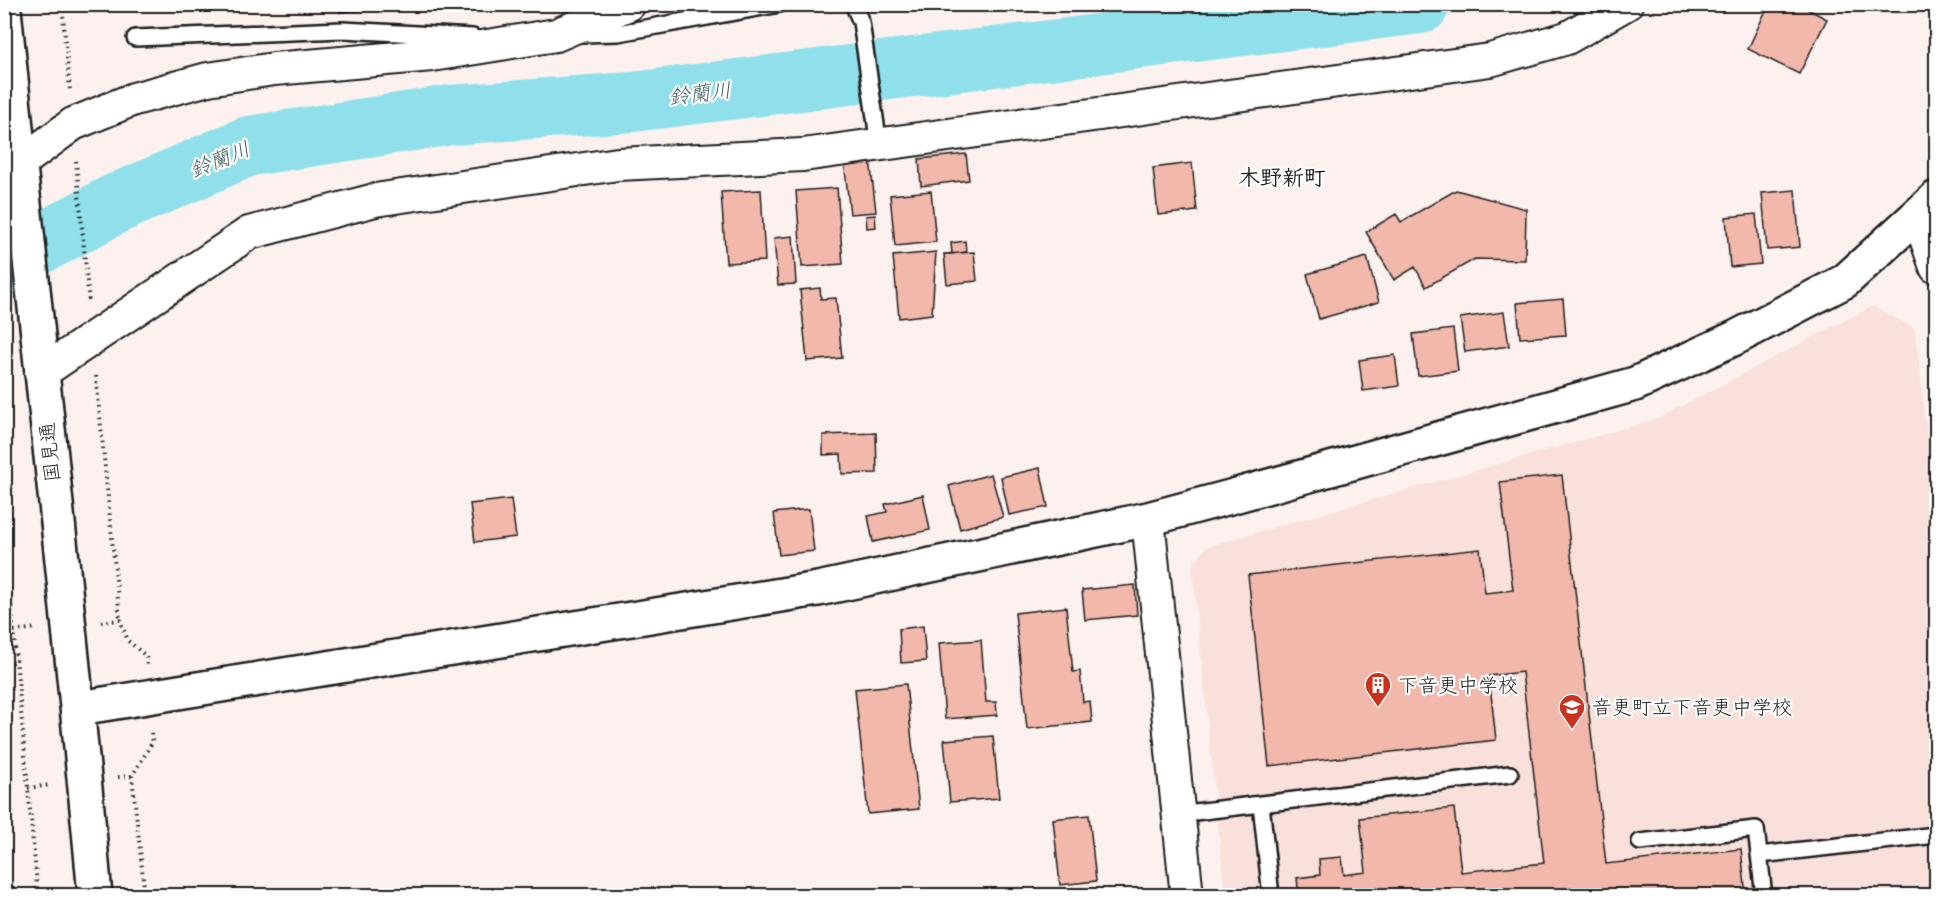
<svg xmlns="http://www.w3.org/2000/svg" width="1941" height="900" font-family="Pangolin,'Klee One',sans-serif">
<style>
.built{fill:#f9e0da}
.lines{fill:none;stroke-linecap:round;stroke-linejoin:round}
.river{stroke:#8fe0ea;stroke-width:60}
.building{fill:#f2b8ac;stroke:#1c1c1c;stroke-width:1.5}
.lane-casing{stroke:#1c1c1c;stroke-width:20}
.street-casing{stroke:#1c1c1c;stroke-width:36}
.secondary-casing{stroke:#1c1c1c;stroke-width:38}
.path{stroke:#1c1c1c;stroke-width:4;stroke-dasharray:1.5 4.5;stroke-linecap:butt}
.lane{stroke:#fff;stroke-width:15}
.street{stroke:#fff;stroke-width:32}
.secondary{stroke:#fff;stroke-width:33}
.labels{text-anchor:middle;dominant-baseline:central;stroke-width:4.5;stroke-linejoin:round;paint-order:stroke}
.street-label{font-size:20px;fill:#1c1c1c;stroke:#fff}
.poi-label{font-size:20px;fill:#1c1c1c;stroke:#fff;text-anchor:start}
.water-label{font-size:21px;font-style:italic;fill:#446164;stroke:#fff}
.quarter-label{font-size:22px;font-weight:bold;fill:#1c1c1c;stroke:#fff}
</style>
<rect width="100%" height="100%" fill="#fcf1ee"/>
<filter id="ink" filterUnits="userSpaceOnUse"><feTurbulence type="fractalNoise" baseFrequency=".0167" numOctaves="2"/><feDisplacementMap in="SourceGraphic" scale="12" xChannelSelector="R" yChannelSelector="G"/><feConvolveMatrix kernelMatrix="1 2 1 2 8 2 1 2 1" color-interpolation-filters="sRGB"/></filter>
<g filter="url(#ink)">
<path class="built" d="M1873,306L1915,329L1936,518V895H1225L1192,566L1206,547L1657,419Z"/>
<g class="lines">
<path class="river" d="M4,263L115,204L249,146L451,115L632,102L1420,4"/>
</g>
<path class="building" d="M338,4H374L375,9L339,12Z
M1769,4H1798L1827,19L1799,74L1748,49Z
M966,154L969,180L921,186L919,159Z
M870,159L876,212L850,214L844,161Z
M1192,163L1197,211L1158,215L1153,168Z
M837,188L843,264L802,267L796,191Z
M761,190L765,261L726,263L721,192Z
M1456,190L1526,209L1525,260L1475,259L1426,287L1415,267L1394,280L1366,232L1396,214L1401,222Z
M1795,190L1800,247L1767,250L1762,193Z
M931,191L936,242L895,246L890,195Z
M1756,214L1761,264L1730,267L1726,217Z
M875,215L876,227L867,228L866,216Z
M793,236L796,284L778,285L774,238Z
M965,241L966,252L952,254L951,243Z
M936,252L932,314L899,318L893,256Z
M974,252L977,281L947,284L944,254Z
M1367,257L1379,302L1319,319L1307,274Z
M820,288L821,299L836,298L842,358L807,361L800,290Z
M1563,299L1566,335L1520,338L1517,303Z
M1504,312L1509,346L1465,352L1460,318Z
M1453,329L1458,371L1418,376L1413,334Z
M1395,355L1399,386L1363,391L1359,360Z
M876,433L877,473L842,474L841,454L823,455V435Z
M1040,468L1048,507L1009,515L1001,477Z
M991,474L1003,517L960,529L949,486Z
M1562,475L1606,864L1741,849L1746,896H1299L1297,878L1320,875L1319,859L1342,857L1344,875L1366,872L1360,818L1454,808L1461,872L1544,863L1522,672L1489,676L1496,740L1269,766L1248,575L1480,549L1485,593L1513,590L1500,482Z
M923,495L930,530L873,542L868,516L887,512L885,504Z
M511,499L516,537L475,542L470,504Z
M809,509L814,551L779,555L774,513Z
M1135,585L1137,615L1085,620L1082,590Z
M1066,607L1073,672L1080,671L1083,702L1090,701L1092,722L1027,729L1015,613Z
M923,626L926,661L901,663L899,629Z
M981,640L986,702H996L997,715L945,719L939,643Z
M906,684L919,809L868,814L855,689Z
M993,736L999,798L950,802L944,740Z
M1089,815L1096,881L1060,885L1053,819Z"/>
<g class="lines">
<g class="lane-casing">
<path id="lane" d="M853,4L861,22L879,145
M582,34L618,33L780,4
M135,38L343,30L473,37
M1261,804L1510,774
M1178,814L1261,804L1271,896
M1640,842L1756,829L1764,896
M1759,855L1936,835"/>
</g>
<g class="street-casing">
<path id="street" d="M4,171L19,164L73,124L134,99L208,79L274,69L432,55L556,35L629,4
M1918,215L1936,267
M41,373L249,233L375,200L618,164L803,155L1490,60L1567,38L1626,4
M1148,519L1187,896"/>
</g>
<g class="secondary-casing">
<path id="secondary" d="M4,9C33,305 69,600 95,896
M79,708L818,589L1148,519L1230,497L1635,384L1735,338L1845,281L1936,198"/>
</g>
<path class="path" d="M62,4L70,91
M76,161L89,303
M96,376L120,620
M4,528L38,896
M101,622L120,620L128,641L146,656L147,665
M14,631L37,628
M118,777L132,776
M28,788L51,785
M145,896L132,776L152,743L151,729"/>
<use href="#lane" class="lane"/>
<use href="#street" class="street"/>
<use href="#secondary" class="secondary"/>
</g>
</g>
<defs>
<g id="building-pin" transform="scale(1.35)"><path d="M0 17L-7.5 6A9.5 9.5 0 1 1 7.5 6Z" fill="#c8321e" stroke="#fff"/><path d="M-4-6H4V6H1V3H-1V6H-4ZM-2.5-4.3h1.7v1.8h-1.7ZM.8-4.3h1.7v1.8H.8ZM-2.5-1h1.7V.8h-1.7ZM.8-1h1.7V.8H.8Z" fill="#fff"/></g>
<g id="school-pin" transform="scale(1.35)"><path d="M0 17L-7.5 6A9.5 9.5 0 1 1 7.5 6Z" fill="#c8321e" stroke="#fff"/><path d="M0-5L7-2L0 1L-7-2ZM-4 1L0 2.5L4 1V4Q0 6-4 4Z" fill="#fff"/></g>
</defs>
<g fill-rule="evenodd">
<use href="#building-pin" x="1378" y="685"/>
<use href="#school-pin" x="1572" y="707"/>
</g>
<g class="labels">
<g class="street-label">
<text transform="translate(50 452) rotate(-96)">国見通</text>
</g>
<g class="poi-label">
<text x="1398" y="685">下音更中学校</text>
<text x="1592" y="707">音更町立下音更中学校</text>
</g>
<g class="water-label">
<text transform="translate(700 94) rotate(-7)">鈴蘭川</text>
<text transform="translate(220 160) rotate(-22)">鈴蘭川</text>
</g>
<g class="quarter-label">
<text x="1282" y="178">木野新町</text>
</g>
</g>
<rect width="1941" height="900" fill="none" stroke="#fff" stroke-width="24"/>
<rect x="12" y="12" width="1917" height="876" fill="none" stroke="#1c1c1c" stroke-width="2" filter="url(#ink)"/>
</svg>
